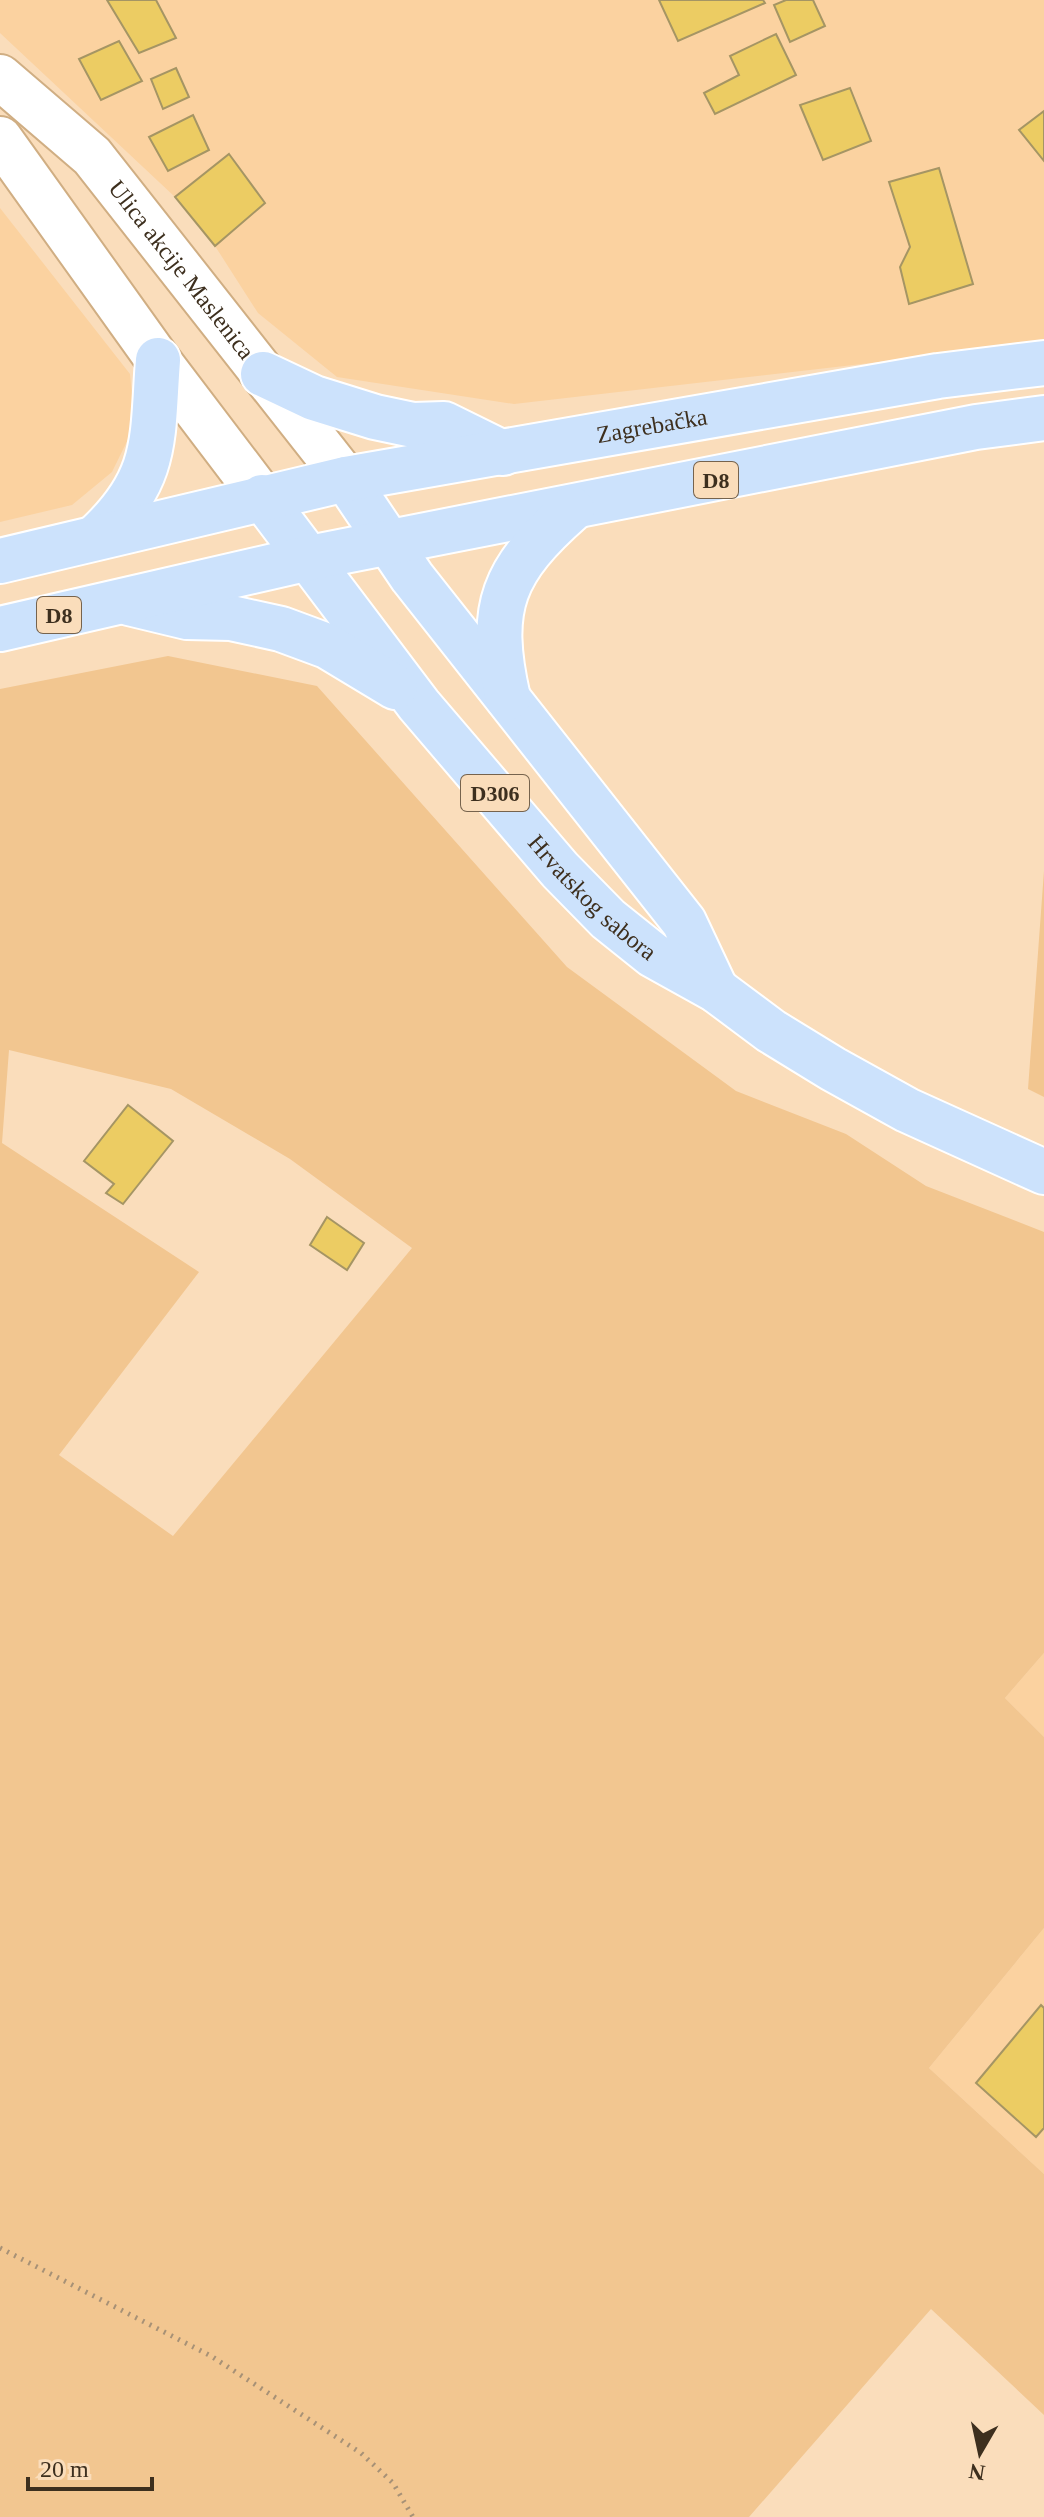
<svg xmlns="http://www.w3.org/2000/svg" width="1044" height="2517" font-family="'Times New Roman',serif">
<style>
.built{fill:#fbd2a0}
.green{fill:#f2c690;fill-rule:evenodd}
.building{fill:#eccc63;stroke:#a59564;stroke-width:2}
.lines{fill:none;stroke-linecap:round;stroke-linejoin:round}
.minor-casing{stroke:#d0ae83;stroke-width:48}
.major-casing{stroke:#fff;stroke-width:48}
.path{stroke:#a79176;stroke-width:5;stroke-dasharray:2 6;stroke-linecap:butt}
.minor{stroke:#fff;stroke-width:44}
.major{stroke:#cce2fc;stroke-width:44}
.labels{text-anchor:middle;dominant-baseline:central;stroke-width:7;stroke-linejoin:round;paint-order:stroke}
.shield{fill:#faddbb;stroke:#76634d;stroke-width:2}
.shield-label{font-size:22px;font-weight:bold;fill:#3d2f1e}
.street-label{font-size:24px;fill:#3d2f1e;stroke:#faddbb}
</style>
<rect width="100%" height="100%" fill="#faddbb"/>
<path class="built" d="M0,0H1044V343L514,404L337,377L258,313L215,246L175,197L0,33Z
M0,208L130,374L135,425L112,472L72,505L0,522Z
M1044,1653V1737L1005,1698Z
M1044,1928V2174L929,2068Z"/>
<path class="green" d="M168,656L317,686L567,967L736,1091L846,1134L926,1186L1044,1232V1653L1005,1698L1044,1737V1928L929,2068L1044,2174V2415L931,2309L749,2517H0V689ZM9,1050L171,1089L290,1159L412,1248L173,1536L59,1455L199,1272L2,1143Z
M1044,871V1097L1028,1089Z"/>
<path class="building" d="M107,0H156L176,38L139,53Z
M659,0H763L765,3L678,41Z
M786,0H813L825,26L790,42L774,5Z
M776,34L796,75L715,114L704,93L739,75L730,56Z
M119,41L142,81L101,100L79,59Z
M176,68L189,97L163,109L151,79Z
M850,88L871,141L823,160L800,105Z
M1044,111V161L1019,130Z
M193,115L209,150L168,171L149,137Z
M229,154L265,203L215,246L175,197Z
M939,168L973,284L909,304L900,267L910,247L889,182Z
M128,1105L173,1141L123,1204L106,1193L114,1184L84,1161Z
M327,1217L364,1243L347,1270L310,1245Z
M1041,2005L1044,2008V2128L1036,2137L976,2083Z"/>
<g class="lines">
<g class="minor-casing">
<g id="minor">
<path id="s1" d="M0,77L92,156L346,479"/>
<path d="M0,139L158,360L262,497"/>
</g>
</g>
<g class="major-casing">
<g id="major">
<path d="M263,374L314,398L375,417L413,425L444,424L503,453"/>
<path d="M346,479L412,577L684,922L716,990"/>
<path id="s2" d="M262,497L419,705L560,870L608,919L653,955L716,990L771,1031L833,1069L907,1110L1044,1172"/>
<path d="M97,536C159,478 152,439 158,360"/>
<path id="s3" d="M0,561L346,479L938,376L1044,363"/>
<path d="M129,603L187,617L231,618L281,629L327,646L395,687"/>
<path d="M0,629L309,558L976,427L1044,418"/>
<path d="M508,698C487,606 503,570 572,509"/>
</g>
</g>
<path class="path" d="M0,2248L211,2356L361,2453L393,2483L413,2517"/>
<use href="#minor" class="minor"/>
<use href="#major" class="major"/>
</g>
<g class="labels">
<g class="shield">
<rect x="694" y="462" width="44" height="36" rx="6"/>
<rect x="37" y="597" width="44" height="36" rx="6"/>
<rect x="461" y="775" width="68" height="36" rx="6"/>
</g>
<g class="shield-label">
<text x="716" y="480">D8</text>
<text x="59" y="615">D8</text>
<text x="495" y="793">D306</text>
</g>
<g class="street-label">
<text stroke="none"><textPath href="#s1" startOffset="266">Ulica akcije Maslenica</textPath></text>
<text stroke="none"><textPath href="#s3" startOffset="666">Zagrebačka</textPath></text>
<text stroke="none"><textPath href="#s2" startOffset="520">Hrvatskog sabora</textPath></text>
</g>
</g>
<g transform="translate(980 2453) rotate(189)" stroke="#faddbb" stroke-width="6" paint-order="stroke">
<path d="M0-6L14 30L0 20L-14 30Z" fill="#3d2f1e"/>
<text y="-12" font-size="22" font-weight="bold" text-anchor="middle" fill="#3d2f1e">N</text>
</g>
<path d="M28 2477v12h124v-12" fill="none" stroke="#3d2f1e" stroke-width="4"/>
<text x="40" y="2477" font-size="24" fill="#3d2f1e" stroke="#faddbb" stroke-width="6" paint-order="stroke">20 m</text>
</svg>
